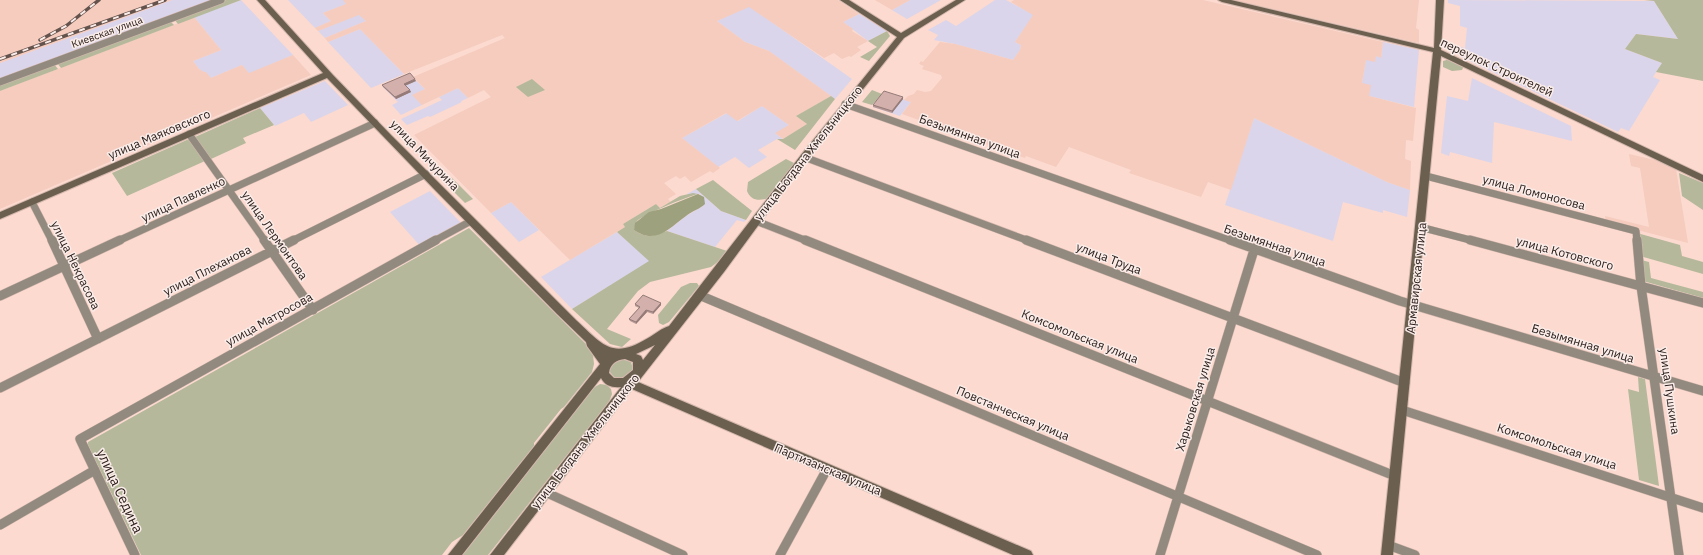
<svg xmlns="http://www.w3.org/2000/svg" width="1703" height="555" font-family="'IBM Plex Sans',sans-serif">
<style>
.commercial{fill:#dad5eb}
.built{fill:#f5ccbe}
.green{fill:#b5b89b}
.forest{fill:#9da17e}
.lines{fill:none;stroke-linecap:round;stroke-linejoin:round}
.street-far1-casing{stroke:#d6b8ae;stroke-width:8}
.street-casing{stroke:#d6b8ae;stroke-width:10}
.secondary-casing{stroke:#d6b8ae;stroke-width:2}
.street-far1{stroke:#928a7f;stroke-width:7}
.street{stroke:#928a7f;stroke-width:9}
.secondary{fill:#6b6050;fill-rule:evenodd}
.rail-casing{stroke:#64524c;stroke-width:3.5}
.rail{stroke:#faece8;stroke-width:2;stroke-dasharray:6;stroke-linecap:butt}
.wall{fill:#b59794}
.shaded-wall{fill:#947b78}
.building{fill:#d3b0ac;stroke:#947b78}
.labels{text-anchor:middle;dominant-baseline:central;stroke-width:3;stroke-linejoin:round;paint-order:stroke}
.far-street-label{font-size:10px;fill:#271b17;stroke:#faece8}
.street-label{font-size:12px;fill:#271b17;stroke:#faece8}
.near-street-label{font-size:14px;fill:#271b17;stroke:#faece8}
</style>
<rect width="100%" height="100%" fill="#fcdacf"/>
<path class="commercial" d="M172,0H217L0,80V63Z
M241,0L293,55L249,74L242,65L211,78L199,69L193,61L221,50L194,17Z
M288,0H344L347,4L323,13L331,21L315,28Z
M910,0H941L907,19L892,10Z
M995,0H1006L1034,15L1015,42L1021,45L1020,50L1013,60L955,44L934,40L938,35L928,30L946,20L956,26Z
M1448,0L1654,1L1678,39L1636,34L1625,49L1662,63L1653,77L1660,80L1629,131L1621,128L1618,132L1459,56L1460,47L1465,48L1467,28L1460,26V6L1448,3Z
M749,6L852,79L835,99L769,51L745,42L717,21Z
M359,14L366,21L325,38L318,31Z
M859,14L887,31L868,41L843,22Z
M360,29L404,74L371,88L328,42Z
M1383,42L1419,50L1414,107L1369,96L1362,83L1366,60L1376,56L1381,57Z
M410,75L425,89L413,95L422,105L401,115L392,105L398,102L383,87Z
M1472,78L1571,126L1572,141L1494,122L1492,163L1450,152L1449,156L1441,153L1447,96L1468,101Z
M325,81L348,105L311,122L304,113L275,126L260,108Z
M458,88L468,98L461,101L462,102L430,117L428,116L407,125L401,119L442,100L439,97Z
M884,93L911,102L900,116L873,107Z
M762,106L789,125L776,134L783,139H777L758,150L767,157L749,168L735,157L718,167L682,138L727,113L738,121Z
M1254,118L1387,182L1410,190L1407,217L1383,210V213L1343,202L1333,241L1225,205Z
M696,189L721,211L746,220L744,222L737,220L715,247L667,231L686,216L703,206L700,194H687Z
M430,191L462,224L421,247L390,212Z
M511,202L539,230L519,242L491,213Z
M617,232L650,261L572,309L541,277Z"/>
<path class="built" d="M0,0H172L0,63Z
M343,0H838L859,14L843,22L853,29L852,31L868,41L857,47L861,50L851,57L849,56L842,59L834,53L824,58L749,7L717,21L745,42L769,51L831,96L796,116L807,124L783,139L775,133L789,125L762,106L737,121L726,113L682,138L720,168L713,173L710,171L691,182L685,176L680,179L676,176L664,183L676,194L668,199L671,202L660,208L656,204L623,224L625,227L570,260L511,202L491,213L414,135L491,97L484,90L468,98L458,88L422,105L412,95L425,89L413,77L505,38L502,35L404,74L360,29L328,42L325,38L366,21L359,15L318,31L315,28L331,21L323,13L346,4Z
M875,0H910L892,10Z
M1014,0H1203L1383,42L1381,58L1376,56L1375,62L1366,60L1362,83L1371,85L1369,96L1416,108L1413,141L1406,140L1405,159L1411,161L1410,190L1387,182L1254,118L1231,190L1208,182L1201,197L1129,173L1131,170L1069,147L1056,167L1026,156L1025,158L902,114L911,102L904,100L908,96L914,94L917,90L925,92L931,91L942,78L941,75L922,69L924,66L919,64L921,61L923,62L940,42L955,44L1013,60L1020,50L1021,45L1015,42L1033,15L1011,2Z
M1234,0H1419L1416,28L1419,30V43Z
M194,17L221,50L193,61L199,69L204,72H206L211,78L242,65L249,73L293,55L311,75L0,209V91Z
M1629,154L1659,161L1676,169L1688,243L1606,222L1605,216L1649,227L1640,168L1631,166Z"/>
<path class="green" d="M226,0H241L178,24L174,19Z
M1644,0H1703V81L1656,72L1662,63L1625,49L1636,34L1678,39L1654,1Z
M170,21L174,25L61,68L57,63Z
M887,31L890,36L869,61L860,57L877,47L868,41Z
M1450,59L1464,66L1462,70L1452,71L1443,67V61Z
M54,64L58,69L0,91V84Z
M532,79L545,90L528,97L516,87Z
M872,90L882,94L872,105L862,102Z
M831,96L835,99L795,150L777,139H783L807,124L796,116Z
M260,108L274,125L243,138L246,143L211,159L195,137Z
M189,139L205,161L127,196L112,173Z
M786,159L796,164L769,198C759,201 751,201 747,191L748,182Z
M1679,173L1703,183V210L1682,196Z
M451,177L473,199L465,203L443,181Z
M713,180L752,211L746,220L721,211L696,189Z
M693,193L698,194C689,196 642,215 637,221C636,223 635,227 634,230C648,239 652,236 667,231L727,251L719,261L711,267L650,282L638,291L607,329L631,339L622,347L610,344L572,309L649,261L617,232L625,227L623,224L656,204L660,208L680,196Z
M469,228L586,344L593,355L594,364L592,372L564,407L561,409L534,443V446L463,535L452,542L442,555H141L88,445V442Z
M1637,233L1680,245L1682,256L1703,262V274L1640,256Z
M1641,260L1649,262L1651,278L1703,292V298L1643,281Z
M690,283H697L699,286L669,322L663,325L659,323L658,315L681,287Z
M622,359L631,362L633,369L624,378H615L609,371L611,365Z
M1638,377L1645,379L1659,486L1639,480L1628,389L1639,392Z
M600,384L607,385L611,389L612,394L609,402L488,555H460L593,388Z"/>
<path class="forest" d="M698,194L704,197L705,204C700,209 692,211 686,216C668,229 656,245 634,230L635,223L649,212L661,209Z"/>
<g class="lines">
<g class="street-far1-casing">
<path id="street-far1" d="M0,82L221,0
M845,104L1232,241
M189,134L265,241
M804,157L1029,241
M1426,176L1636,231L1637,241
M32,202L52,241
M756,221L807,241
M1420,227L1474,241
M118,241L375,123
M292,241L426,174
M434,241L471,221"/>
</g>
<g class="street-casing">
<path id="street" d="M52,240L98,339
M264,240L313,310
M805,240L1395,476
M1026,240L1405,383
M1230,240L1400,301L1703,391
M1470,240L1703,303
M1637,240L1641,286L1679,555
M699,295L1317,555
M0,296L120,240
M0,388L294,240
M1402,410L1703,508
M545,492L683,555
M0,525L95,470
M1388,545L1415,555
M135,555L80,439L436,240
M780,555L827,469
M1160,555L1254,250"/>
</g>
<g class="secondary-casing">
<path id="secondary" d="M257,0H265L333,75L391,135L576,320C603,345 612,360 648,338C655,334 662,328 669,326L801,155L897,37L840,0H849L901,33L956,0H965L904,38L807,159L724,272L638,382L1031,551L1033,555H1013L632,389L504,555H490L621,387C613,388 605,386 601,378L462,555H448L600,364L587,346L586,342L557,314L433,188L327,78L0,219V212L323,73ZM655,345L643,360L641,356L636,354ZM625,359L633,362V370L623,378H614L609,373C610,364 616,360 625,359Z
M1218,0H1231L1434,48L1436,0H1444L1441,50L1703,175V182L1441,56L1393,555H1381L1433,52L1222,2Z"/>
</g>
<use href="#street-far1" class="street-far1"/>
<use href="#street" class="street"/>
<use href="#secondary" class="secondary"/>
<g class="rail-casing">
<path id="rail" d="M40,40L66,26L99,0
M0,59L165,0"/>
</g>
<use href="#rail" class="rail"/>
</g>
<path class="wall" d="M416,81L405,86L411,92L396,99L383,87L382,85Z
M903,97V99L892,113L873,107V105Z
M661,303V305L653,314L647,312L636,324L630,321L629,319L639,308L635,306V304Z"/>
<path class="shaded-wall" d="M415,79L416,81L404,86V84Z
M410,90L411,92L396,99L395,97Z
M903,97V99L892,113V111Z
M661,303V305L653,314V312Z
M646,310L647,312L636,324V322Z"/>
<path class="building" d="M410,73L415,79L404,84L410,90L395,97L382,85Z
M884,91L903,97L892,111L873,105Z
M643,295L661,303L653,312L646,310L636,322L629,319L640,307L635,304Z"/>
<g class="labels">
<g class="far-street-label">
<text transform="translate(107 32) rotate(-20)">Киевская улица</text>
</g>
<g class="street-label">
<text transform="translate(1497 67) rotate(25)">переулок Строителей</text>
<text transform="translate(159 134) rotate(-23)">улица Маяковского</text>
<text transform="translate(970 136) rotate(20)">Безымянная улица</text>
<text transform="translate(808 153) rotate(-52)">улица Богдана Хмельницкого</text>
<text transform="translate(425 155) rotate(46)">улица Мичурина</text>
<text transform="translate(1534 192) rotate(15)">улица Ломоносова</text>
<text transform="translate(183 199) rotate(-25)">улица Павленко</text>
<text transform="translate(275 235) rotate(55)">улица Лермонтова</text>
<text transform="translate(1275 245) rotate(19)">Безымянная улица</text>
<text transform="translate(1565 253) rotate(15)">улица Котовского</text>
<text transform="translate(1109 258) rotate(21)">улица Труда</text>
<text transform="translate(76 265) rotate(64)">улица Некрасова</text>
<text transform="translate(207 270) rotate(-27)">улица Плеханова</text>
<text transform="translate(1416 278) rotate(-84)">Армавирская улица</text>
<text transform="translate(269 319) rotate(-29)">улица Матросова</text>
<text transform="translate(1080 336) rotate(22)">Комсомольская улица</text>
<text transform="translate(1583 343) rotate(17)">Безымянная улица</text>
<text transform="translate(1670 391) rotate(82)">улица Пушкина</text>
<text transform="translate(1195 399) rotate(-73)">Харьковская улица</text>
<text transform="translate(1013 413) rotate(23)">Повстанческая улица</text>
<text transform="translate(585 441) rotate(-52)">улица Богдана Хмельницкого</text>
<text transform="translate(1557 446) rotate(18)">Комсомольская улица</text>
<text transform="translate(828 469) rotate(23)">Партизанская улица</text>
</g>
<g class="near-street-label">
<text transform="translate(120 491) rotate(65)">улица Седина</text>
</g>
</g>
</svg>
